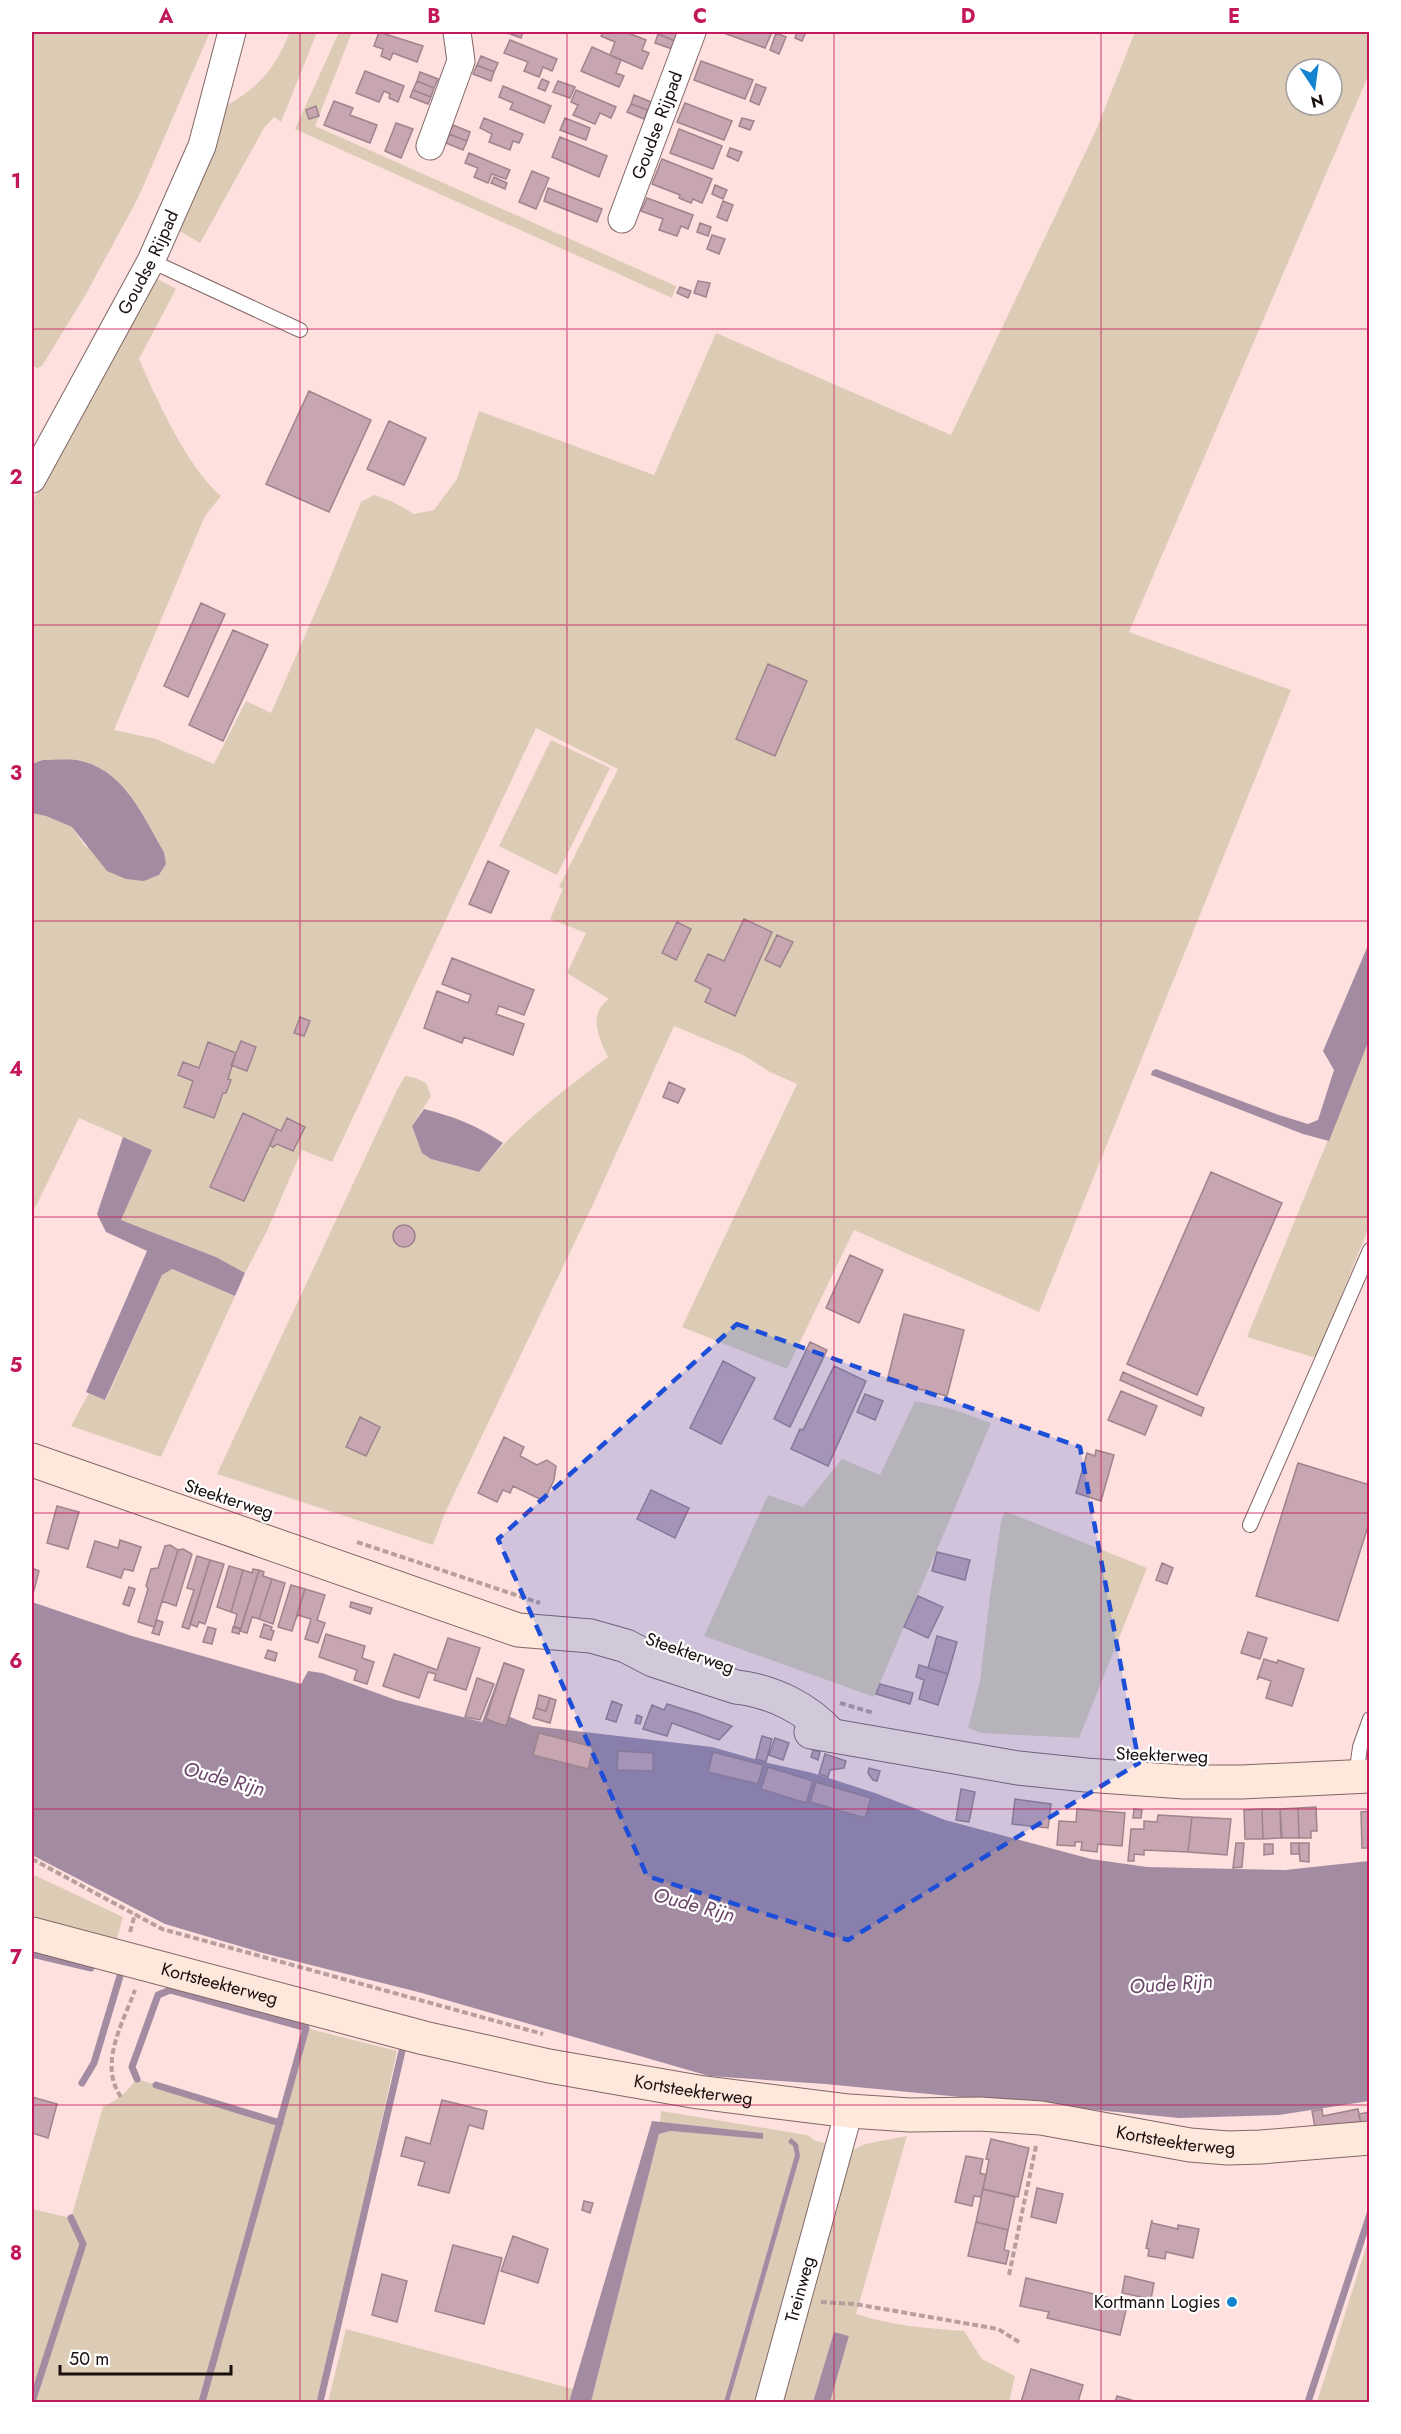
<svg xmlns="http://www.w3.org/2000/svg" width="1401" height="2434" font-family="Jost,sans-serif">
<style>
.green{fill:#ddccb5;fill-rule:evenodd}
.water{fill:#a38ba2}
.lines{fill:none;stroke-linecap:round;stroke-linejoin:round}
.stream{stroke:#a38ba2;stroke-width:7}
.building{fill:#c7a5b1;stroke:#9e848d;stroke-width:1.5}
.lane-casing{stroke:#816766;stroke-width:16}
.street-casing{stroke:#816766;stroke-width:29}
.secondary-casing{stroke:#816766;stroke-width:35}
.path{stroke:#b69f9d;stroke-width:4;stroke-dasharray:6 3;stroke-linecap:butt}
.lane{stroke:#fff;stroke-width:14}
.street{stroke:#fff;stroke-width:27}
.secondary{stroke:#fee7db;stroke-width:33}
.marked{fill:#1d4ed8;fill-opacity:0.2;stroke:#1d4ed8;stroke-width:4.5;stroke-dasharray:12 8;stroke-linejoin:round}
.grid{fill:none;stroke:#c2185b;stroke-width:1.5;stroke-opacity:0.55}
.poi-dot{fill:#1384cd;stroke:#fff;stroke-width:2}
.labels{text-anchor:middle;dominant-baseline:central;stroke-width:4.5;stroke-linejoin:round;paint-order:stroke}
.street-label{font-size:18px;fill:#1a100f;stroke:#fff}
.poi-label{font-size:18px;fill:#1a100f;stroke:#fff;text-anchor:end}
.water-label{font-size:20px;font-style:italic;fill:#6a4569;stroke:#fff}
.neatline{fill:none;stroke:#c2185b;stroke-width:2}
.grid-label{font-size:20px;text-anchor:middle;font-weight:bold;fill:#c2185b}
</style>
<rect width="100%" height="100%" fill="#fee0de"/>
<path class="green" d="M32,32H210L138,198L86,294L42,366L37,368L32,365Z
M290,32H317L281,122L274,117L264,128L200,243L180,231L222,108C259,88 274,70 290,32Z
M339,32H352L315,126L676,286L672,298L295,129Z
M1135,32H1369V74L1129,632L1291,690L1039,1312L854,1230L787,1369L682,1327L797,1084L770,1072L743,1055L674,1026L596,1198L444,1515L433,1545L217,1474L397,1090L405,1076L416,1078L426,1083L431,1096L412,1126L422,1152L431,1159L479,1172C516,1126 561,1092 608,1057C599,1038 587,1014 609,999L567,973L586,933L550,919L563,889L559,887L618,769L536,728L332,1162L302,1150L267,1231L245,1273L216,1257L121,1220L152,1150L79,1118L32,1214V813L46,816L72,827L85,846L144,881L159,875L166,864L164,852C138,809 122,761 64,760C52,760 43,760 32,764V502L83,411L154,277L176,289L139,359C157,400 187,467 221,496L205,516L114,730L156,739L214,764L246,701L271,713L328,583L361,502L374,495L393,502L414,514L434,510L457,479L479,411L654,475L716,333L951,435L1097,128ZM1296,69H1332V105H1296Z
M551,740L610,768L557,875L499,846Z
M1369,1040V1227L1316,1358L1247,1337Z
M171,1269L235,1296L161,1457L71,1426L89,1393L106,1400L162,1275Z
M915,1401L952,1409L991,1423L874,1697L704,1636L768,1495L803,1507L842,1459L880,1475Z
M1005,1511L1147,1568L1079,1738L981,1733L968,1728L980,1681L990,1596L1001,1522Z
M32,1874L123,1917L115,1946L32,1924Z
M306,2028L397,2051L336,2326L316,2402H204L254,2214L201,2402H32V2209L71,2218L103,2107L121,2097L137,2079L279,2123Z
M661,2111L807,2135L816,2141L853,2150L865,2144L907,2136L856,2314C892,2326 927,2328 964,2331L982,2359L1015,2376L1009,2402H830L849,2336L834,2332L813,2402H729L800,2156L793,2146L795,2155L724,2402H591L659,2134L670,2131L763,2138V2133L660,2122Z
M1369,2238V2402H1317Z
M346,2329L573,2389L569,2402H328Z"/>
<path class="water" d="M43,760C53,760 65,759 76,760C124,768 142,815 164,852L166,864L159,875L144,881L126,879L107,871L72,827L46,816L32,813V764Z
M1369,943V1040L1329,1141L1303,1134L1151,1075L1152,1071L1156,1069L1279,1115L1308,1124L1318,1120L1334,1070L1323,1051Z
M424,1109C453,1116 478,1126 503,1143L479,1172L431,1159L422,1153L412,1126Z
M123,1137L152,1150L121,1220L216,1257L245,1273L235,1296L172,1269L162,1275L105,1400L86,1392L147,1251L106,1232L97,1214Z
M32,1602L132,1636L301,1684L308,1671L322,1673L396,1700L482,1722L504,1662L524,1669L510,1717L533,1726L712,1747L768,1763L813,1773L875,1793L945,1820L1091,1859L1147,1867L1285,1870L1369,1861V2101L1279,2115L1179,2118L825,2084L709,2076L422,1993L259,1952L165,1924L32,1855Z
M652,2121L763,2133V2139L670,2131L659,2134L591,2402H569Z
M791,2138L798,2144L800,2156L729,2402H724L795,2155L793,2146L788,2142Z
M834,2332L849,2336L830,2402H813Z"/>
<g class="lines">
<path class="stream" d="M32,1954L91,1968
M137,2079L132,2067L158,1995L170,1990L306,2028L202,2402
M82,2083L94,2063L120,1976
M156,2085L280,2123
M32,2402L83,2244L71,2218
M320,2402L402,2051
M1308,2402L1370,2214"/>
</g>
<path class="building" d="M379,32L423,46L417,62L393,53L390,60L381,56L383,49L374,46Z
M505,32H523L521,38Z
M603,32H626L646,40L642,50L649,53L642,69L610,55L615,42L601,36Z
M659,32H675L679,33L675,41L658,34Z
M721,32H772L765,48Z
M797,32H806L802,41L795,38Z
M776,33L786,37L779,54L770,50Z
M658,34L675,41L672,49L655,43Z
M510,40L557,59L552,71L543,67L539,77L524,71L528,62L504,53Z
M592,47L621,60L616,73L624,76L619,87L581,71Z
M481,56L498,63L494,72L477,65Z
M701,61L753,80L745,99L694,80Z
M477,65L494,72L491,81L473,74Z
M365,71L404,86L398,102L389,98L390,94L384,91L379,102L356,93Z
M420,72L438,79L434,88L417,81Z
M542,79L549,82L545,91L538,88Z
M417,81L434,88L431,97L413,90Z
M558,81L575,87L570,98L553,92Z
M756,84L766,88L759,105L750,101Z
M503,86L551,106L544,123L510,109L513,103L499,97Z
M413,90L431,97L428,104L410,97Z
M576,90L616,107L611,118L600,113L595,124L573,115L578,105L571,102Z
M634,95L651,102L648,110L631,104Z
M334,101L353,108L350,115L377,125L370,143L324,125Z
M685,103L732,121L724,140L677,122Z
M631,104L648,110L644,119L627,112Z
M316,106L319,116L309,119L306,110Z
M484,118L523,134L519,143L513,141L510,150L489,142L492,134L480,128Z
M565,118L590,128L586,140L560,130Z
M742,118L754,121L750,130L739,126Z
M396,123L413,129L401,158L385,151Z
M453,125L470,132L467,141L449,134Z
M679,129L722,146L713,169L670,153Z
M449,134L467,141L463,150L446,143Z
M560,137L607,156L599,177L552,157Z
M730,148L742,152L738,161L727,156Z
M469,153L510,170L506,179L492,174L488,183L474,177L478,168L465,163Z
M662,159L712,179L702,203L693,199L691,203L679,198L680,195L652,184Z
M532,171L549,178L536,209L519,202Z
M494,177L507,183L505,189L491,183Z
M715,185L727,190L723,199L712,194Z
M548,188L602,209L597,222L544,201Z
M647,198L693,215L688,229L681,226L677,236L659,230L663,219L641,211Z
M723,201L733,205L727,221L717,217Z
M700,223L711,227L708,236L697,232Z
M712,235L725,239L719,254L707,249Z
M698,281L710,283L706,297L694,293Z
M680,287L691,291L688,298L677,293Z
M309,391L371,420L329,512L266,484Z
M389,421L426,438L404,485L367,469Z
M201,603L225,614L188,697L164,686Z
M233,630L268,645L223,741L189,725Z
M768,664L807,681L775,756L736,739Z
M488,861L509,871L491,913L469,904Z
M744,919L772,932L735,1016L705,1002L711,989L695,981L708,954L724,961Z
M677,922L691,929L676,960L662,953Z
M777,935L793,942L780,967L765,960Z
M452,958L534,990L524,1015L499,1006L496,1014L524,1024L513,1055L464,1037L462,1043L424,1028L437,991L468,1003L471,995L442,984Z
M300,1017L310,1021L304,1036L294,1033Z
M241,1041L256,1047L247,1071L231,1065Z
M208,1042L236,1053L228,1079L231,1080L226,1093H223L214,1118L184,1107L193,1081L178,1075L183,1062L199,1068Z
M669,1082L685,1089L678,1103L663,1097Z
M243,1113L277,1129L244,1201L210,1187Z
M287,1118L305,1127L293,1151L277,1144L273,1147L270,1145L277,1129L281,1131Z
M1211,1172L1282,1203L1197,1395L1127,1364Z
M393 1236a11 11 0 1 1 22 0a11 11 0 1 1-22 0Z
M850,1255L883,1270L859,1323L826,1308Z
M904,1314L964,1330L947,1396L887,1381Z
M810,1342L827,1350L790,1427L774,1419Z
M723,1361L755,1378L721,1444L690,1428Z
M834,1366L866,1381L828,1466L791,1449L800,1429L803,1430Z
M1123,1372L1204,1408L1201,1416L1120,1380Z
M1121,1391L1157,1406L1145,1435L1108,1420Z
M865,1394L883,1401L875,1420L857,1412Z
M360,1417L380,1427L366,1456L346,1447Z
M504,1437L524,1447L520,1456L537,1465L547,1460L556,1466L554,1480L544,1501L513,1486L510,1493L503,1490L497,1502L478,1493Z
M1096,1450L1114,1455L1101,1501L1076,1493L1087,1453L1095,1456Z
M1298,1463L1370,1485V1520L1338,1621L1256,1596Z
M651,1490L689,1508L675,1538L637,1519Z
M57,1506L79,1512L68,1549L47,1543Z
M120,1540L141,1547L133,1571L124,1569L121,1578L87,1567L95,1541L118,1548Z
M170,1545L178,1550L154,1627L138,1622L148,1589L146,1586L151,1569L158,1568L165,1546Z
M183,1549L192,1554L176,1606L162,1601L178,1550Z
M937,1552L970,1560L965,1580L932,1571Z
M197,1556L210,1560L189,1629L182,1627L194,1590L187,1588Z
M210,1560L224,1564L205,1624L199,1622L197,1627L190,1624Z
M1162,1563L1173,1568L1167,1584L1156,1580Z
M229,1566L243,1570L231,1612L217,1607Z
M32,1568L39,1571L33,1594H32Z
M253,1569L259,1570L241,1629L234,1626L237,1614L231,1612L243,1570L252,1573Z
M259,1570L264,1572L263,1576L272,1579L259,1619L252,1617L247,1633L240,1631Z
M272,1579L285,1583L273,1624L259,1619Z
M291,1585L305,1589L292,1631L278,1627Z
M129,1587L135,1589L129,1606L123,1604Z
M305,1589L325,1595L317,1620L325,1623L318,1643L305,1639L311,1619L298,1615L296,1619Z
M918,1596L943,1607L928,1638L904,1627Z
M351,1602L372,1608L370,1614L350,1607Z
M157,1620L163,1622L159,1635L152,1633Z
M264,1624L272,1627L271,1630L274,1631L271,1640L260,1637Z
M208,1627L216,1629L212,1644L203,1642Z
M233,1627L240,1629L239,1634L232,1632Z
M1248,1632L1267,1638L1260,1659L1241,1653Z
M326,1634L365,1646L362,1658L374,1662L367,1684L354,1680L357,1670L319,1657Z
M937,1636L957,1642L948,1674L928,1668Z
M448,1638L480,1648L466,1690L434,1680L436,1674L428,1672L419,1698L383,1686L394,1654L437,1670Z
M268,1650L277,1653L275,1661L265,1658Z
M1264,1659L1277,1663L1278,1660L1304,1669L1292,1706L1266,1698L1271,1681L1259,1677L1257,1680Z
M504,1663L524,1670L506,1726L486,1719Z
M919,1665L948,1674L938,1705L919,1699L924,1680L916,1677Z
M477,1678L494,1684L480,1720L465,1717Z
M880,1684L913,1693L910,1704L876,1694Z
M539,1695L550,1698L546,1711L536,1708Z
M550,1698L556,1700L550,1723L533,1718L536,1708L546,1711Z
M612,1701L622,1705L616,1722L606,1719Z
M667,1704L699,1714L732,1726L719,1740L672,1723L667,1736L643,1729L652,1705L664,1710Z
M637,1715L642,1717L640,1724L635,1723Z
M539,1733L594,1747L588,1769L533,1755Z
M762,1736L772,1739L766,1762L756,1759Z
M775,1738L789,1743L783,1760L769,1755Z
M813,1750L820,1752L818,1760L811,1757Z
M618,1751L653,1753V1771L617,1770Z
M713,1752L763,1765L758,1784L708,1772Z
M825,1754L846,1761L844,1768L830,1770L828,1777L819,1774Z
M768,1767L813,1781L806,1803L761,1789Z
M869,1768L880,1771L877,1781L873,1780L868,1773Z
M816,1782L871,1798L865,1818L810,1802Z
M961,1789L975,1792L969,1822L956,1820Z
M1015,1799L1051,1804L1048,1828L1012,1824Z
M1316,1807L1317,1831H1311V1838H1299L1298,1808Z
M1298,1808L1299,1838H1282L1280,1809Z
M1077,1809L1125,1813L1122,1846L1098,1844L1097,1852L1081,1850L1082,1842H1075V1846L1057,1845L1059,1821L1076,1822Z
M1134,1809L1142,1810L1141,1818H1133Z
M1262,1809H1280L1281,1838L1263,1839Z
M1262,1809L1263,1839H1245L1244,1810Z
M1370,1811V1848H1362L1361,1812Z
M1158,1815L1192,1817L1188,1852L1144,1850V1855L1134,1854V1861H1128L1131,1829H1144V1821L1157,1822Z
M1192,1817L1231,1819L1227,1855L1188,1852Z
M1236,1843H1244L1242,1867L1233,1868Z
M1291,1843H1299V1854H1291Z
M1299,1843H1309V1862L1300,1861Z
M1264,1844H1273V1854L1264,1855Z
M32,2097L57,2104L48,2138L32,2133Z
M442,2100L487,2111L483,2129L469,2125L449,2193L418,2185L425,2162L401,2156L406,2137L430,2144Z
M1322,2109L1323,2116L1358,2109L1361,2125L1316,2133L1312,2111Z
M1370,2112V2122L1361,2124L1359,2114Z
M991,2139L1029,2148L1018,2197L983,2189L989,2160L986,2159Z
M966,2156L983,2159L980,2173L986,2175L981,2197L974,2196L972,2206L955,2202Z
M1037,2188L1063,2194L1056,2223L1031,2217Z
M983,2189L1015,2197L1008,2230L976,2222Z
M584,2201L593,2203L590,2213L582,2210Z
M1152,2220V2223L1178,2229V2225L1199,2229L1193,2258L1166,2252L1165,2259L1148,2256L1149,2249L1146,2248Z
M976,2222L1008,2230L1004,2250L1009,2251L1006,2264L968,2256Z
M513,2236L548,2249L538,2283L501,2271Z
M453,2245L502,2258L484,2324L435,2311Z
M382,2274L407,2281L397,2322L372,2315Z
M1125,2276L1154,2283L1151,2299L1122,2293Z
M1026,2278L1128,2302L1120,2335L1047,2318L1049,2312L1020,2306Z
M1031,2369L1083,2385L1078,2402H1021Z
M1117,2396L1138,2402H1115Z"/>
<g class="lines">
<g class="lane-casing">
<path id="lane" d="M151,261L300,330
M1250,1525L1370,1250
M1356,1776L1360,1747L1370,1719"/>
</g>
<g class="street-casing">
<g id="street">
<path d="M430,146L461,61L457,32"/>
<path id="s1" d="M622,219L692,32"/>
<path id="s2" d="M32,479L151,261L202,146L232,32"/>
<path id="s3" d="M769,2402L849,2111"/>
</g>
</g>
<g class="secondary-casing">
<g id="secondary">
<path d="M32,1460L518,1630L591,1636L626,1646L653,1660L736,1687C772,1691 807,1708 831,1735"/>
<path d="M811,1732L1018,1768L1086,1775L1184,1782H1242L1370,1776"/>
<path id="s4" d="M32,1934L424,2038L549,2066L698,2092L849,2111L910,2115L980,2114L1041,2118L1190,2145L1228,2148L1261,2147L1370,2138"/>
</g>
</g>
<path class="path" d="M357,1542L540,1603
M840,1703L874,1713
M32,1859L162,1929L543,2034
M130,1932L135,1914
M121,2097C98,2064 123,2023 135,1990
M1009,2275L1036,2146
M821,2302L855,2304L998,2329L1019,2342"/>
<use href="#lane" class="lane"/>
<use href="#street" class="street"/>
<use href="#secondary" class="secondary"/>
</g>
<path class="marked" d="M737,1324L1080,1447L1139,1763L848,1940L647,1876L498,1539Z"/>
<path class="grid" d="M300,32V2402M567,32V2402M834,32V2402M1101,32V2402M32,329H1370M32,625H1370M32,921H1370M32,1217H1370M32,1513H1370M32,1809H1370M32,2105H1370"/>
<circle class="poi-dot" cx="1232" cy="2302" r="6"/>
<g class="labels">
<g class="street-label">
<text stroke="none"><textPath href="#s1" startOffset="100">Goudse Rijpad</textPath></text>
<text stroke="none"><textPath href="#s2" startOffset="246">Goudse Rijpad</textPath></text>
<text transform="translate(229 1499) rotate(18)">Steekterweg</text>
<text transform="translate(690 1653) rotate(19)">Steekterweg</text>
<text transform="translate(1162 1755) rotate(2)">Steekterweg</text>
<text stroke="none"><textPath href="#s4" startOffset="194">Kortsteekterweg</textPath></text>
<text stroke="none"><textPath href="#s4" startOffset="680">Kortsteekterweg</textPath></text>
<text stroke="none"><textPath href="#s4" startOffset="1166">Kortsteekterweg</textPath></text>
<text stroke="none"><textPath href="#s3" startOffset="117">Treinweg</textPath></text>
</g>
<g class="poi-label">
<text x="1220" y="2302">Kortmann Logies</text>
</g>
<g class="water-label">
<text transform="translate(224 1779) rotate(15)">Oude Rijn</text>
<text transform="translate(694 1905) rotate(15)">Oude Rijn</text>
<text transform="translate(1171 1984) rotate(-4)">Oude Rijn</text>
</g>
</g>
<rect width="1401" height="2434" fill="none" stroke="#ffffff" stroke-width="66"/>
<g transform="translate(1314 87) rotate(167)"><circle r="28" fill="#ffffff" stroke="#a39f9f" stroke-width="1.5"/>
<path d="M0-4.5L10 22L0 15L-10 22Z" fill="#1384cd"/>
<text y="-9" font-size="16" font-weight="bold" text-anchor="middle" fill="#1a100f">N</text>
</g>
<path d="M60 2365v9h171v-9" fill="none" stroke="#1a100f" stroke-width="3"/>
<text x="69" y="2365" font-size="18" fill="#1a100f" stroke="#ffffff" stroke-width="4.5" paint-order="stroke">50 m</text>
<rect x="33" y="33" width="1335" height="2368" class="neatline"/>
<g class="grid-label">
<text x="166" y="23">A</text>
<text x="434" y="23">B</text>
<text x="700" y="23">C</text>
<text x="968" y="23">D</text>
<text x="1234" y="23">E</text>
<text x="16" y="188">1</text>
<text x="16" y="484">2</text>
<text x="16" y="780">3</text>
<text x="16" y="1076">4</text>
<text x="16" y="1372">5</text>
<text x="16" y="1668">6</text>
<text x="16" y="1964">7</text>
<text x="16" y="2260">8</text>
</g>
</svg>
